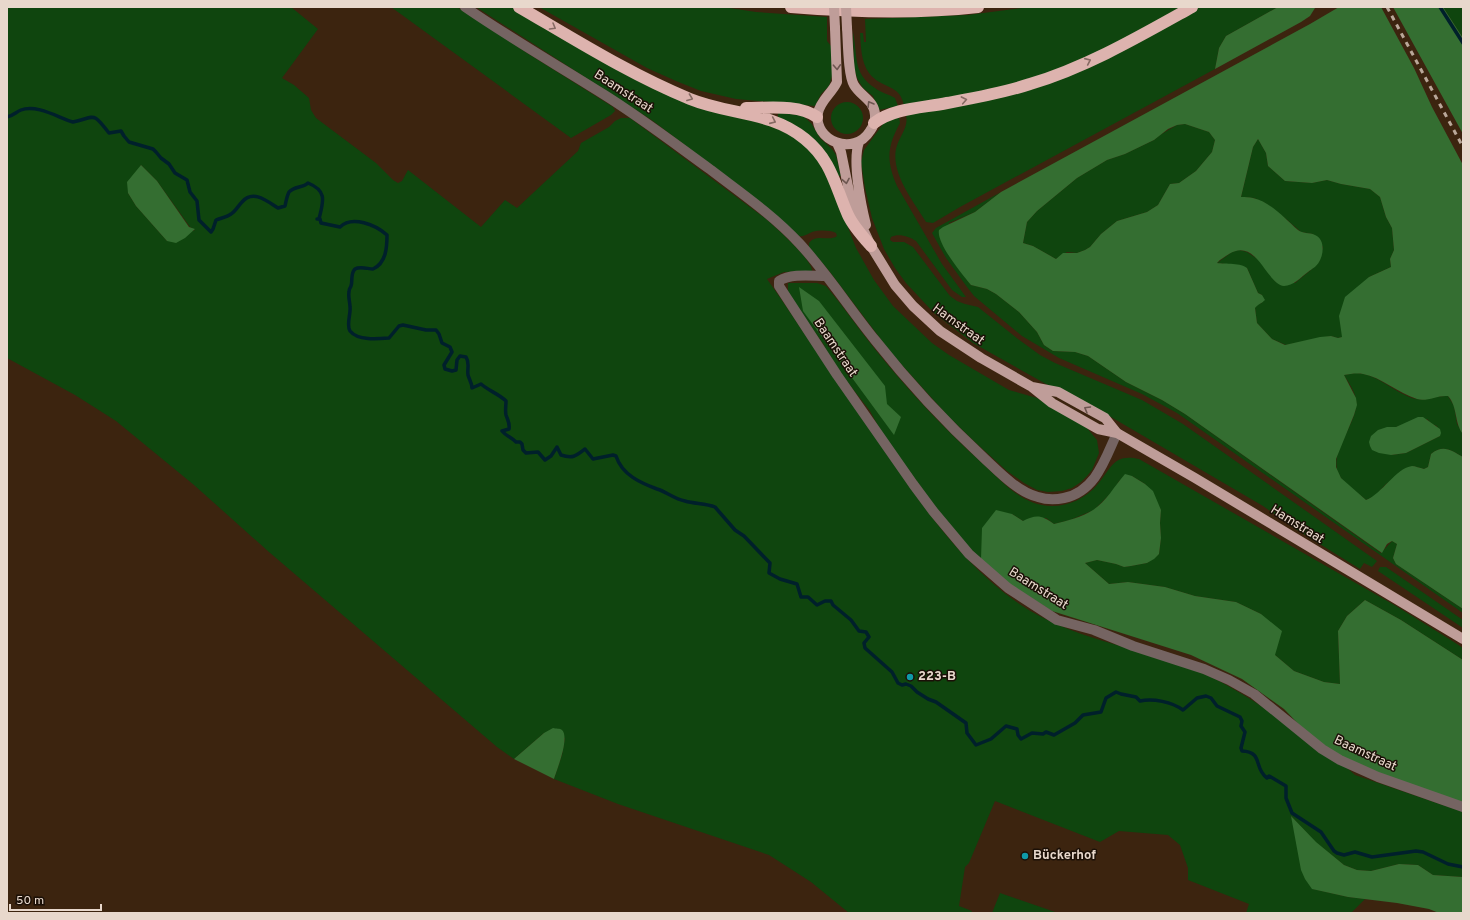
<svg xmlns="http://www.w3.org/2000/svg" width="1470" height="920" font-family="Overpass,sans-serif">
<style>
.green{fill:#0f450e;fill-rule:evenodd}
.forest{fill:#346e31;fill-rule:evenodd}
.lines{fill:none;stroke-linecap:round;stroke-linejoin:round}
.stream{stroke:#00202b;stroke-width:3.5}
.minor{stroke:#756462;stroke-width:10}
.major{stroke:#bf9d99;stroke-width:10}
.highway{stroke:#ddb3ae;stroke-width:12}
.rail{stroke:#b9a799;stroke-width:3;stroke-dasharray:5 5;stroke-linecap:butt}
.major-bridge{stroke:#bf9d99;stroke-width:10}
.oneway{stroke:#866a63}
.oneway2{stroke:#6d5650}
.culture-dot{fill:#0f9aa8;stroke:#1b1007;stroke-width:1.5}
.labels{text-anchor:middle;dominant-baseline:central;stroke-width:3;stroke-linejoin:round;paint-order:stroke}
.street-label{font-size:13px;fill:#e8d8cc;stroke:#1b1007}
.poi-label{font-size:13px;font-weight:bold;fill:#e8d8cc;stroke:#1b1007;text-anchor:start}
</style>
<rect width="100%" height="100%" fill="#3c240f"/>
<path class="green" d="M7,7H291L318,29L282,78L294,85L309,98L311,110L316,118L376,163L393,180L398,183L402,181L408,170L481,227L505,200L517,208L578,151L581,143L609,127L615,121L621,118H630L766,219C775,227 813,260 812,271L784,272L767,279C785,304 801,329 818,354C842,389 867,425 891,460C928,514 966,568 1021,605C1070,638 1135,647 1190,668C1247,690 1295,731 1345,766L1355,775L1463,812V877L1433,875L1418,865L1399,864L1371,871L1357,870L1344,865L1315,842L1291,816L1313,889L1348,897L1365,899L1351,913H1246L1249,904L1188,880V868L1180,845L1168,835L1119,831L1100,842L995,801L969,863L965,867L959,906L972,911L971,913H849L811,882L769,855L618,804L554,779L562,755L565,738L544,733L514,759L497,747L269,552L194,485L116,421L75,395L7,358ZM141,165L157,181L190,227L195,230L167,241L136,206L128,193Z
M391,7H457L527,53L613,107L615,111L611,115L571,138Z
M476,7H512L588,51L653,86L777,127L802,142L825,168L856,248L874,280L893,306L932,343L949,355L1009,390L1037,398L1087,428L1097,440L1099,453L1092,470L1087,476L1081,482L1072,488L1062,491L1048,492L1037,490L1024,483L1007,471L976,443L949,417L920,385L892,354L830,272L809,247V243C816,233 829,242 837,236L836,233C830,230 819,230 812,232C807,234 804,237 799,236L759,201L653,121Z
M539,7H723L756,12L827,17V41L831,46L833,73L829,86L821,94L815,106L736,99L701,91L676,81L647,68Z
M1030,7H1184C1141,31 1097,55 1050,73C1006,90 951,97 904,106C900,83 882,90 869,73C861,62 861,47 860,33H863L864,42H866L865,19L968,15Z
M1199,7H1278L1226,36L1219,48L1215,69L960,207L933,223L926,222C914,202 891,174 896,149C899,136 909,128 906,115L952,106L1127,46Z
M1443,7H1463V38Z
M853,32C858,55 852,73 875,88C881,93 889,94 895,98L898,106L879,110L873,96L863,88L857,78L854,68Z
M831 118a16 16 0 1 1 32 0a16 16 0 1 1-32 0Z
M778,112L803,116L811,123L820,138L832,149L836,155L841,176H838L778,117Z
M899,117L900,123C887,147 886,160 897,186L942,264L966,297H962L952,290L916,241C909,236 898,233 891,237L890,240L893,242H904L913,247L950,296L957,301L965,304L978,307L1018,339L1040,355L1055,363L1142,400L1183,424L1377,561L1372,567L1364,563L1360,569L1297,530L1263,506L1111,417L1046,384L973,343L934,313L906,283L895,268L884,249L872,218L865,188L861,162L864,150L883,124L889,119Z
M1185,124L1209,132L1215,140L1212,152L1196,171L1179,183L1170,184L1158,205L1147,212L1117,221L1101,234L1090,247L1085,250L1077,253L1067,252L1056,259L1033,246L1023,243L1027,222L1037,211L1077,178L1107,160L1125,154L1154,140L1160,135L1177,125Z
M1258,139L1266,153L1268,166L1285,181L1312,183L1327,180L1341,184L1370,189L1380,197L1386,217L1392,228L1394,250L1390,259L1391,267L1369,277L1342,337L1338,338L1331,336L1286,345L1272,339L1257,323L1255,308L1257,304L1262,303V295L1258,293L1247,268L1234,265L1217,263L1232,252L1239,250L1247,252L1259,260L1276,282L1295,283L1312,269L1319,261L1323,247L1313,234L1301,232L1286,219L1265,203L1254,198L1241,197L1253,147Z
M1001,192L975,212L949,223L951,258L971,285L987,289L996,294L1019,312L1037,332L1044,345L1053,351L1075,352L1088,356L1126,382L1162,400L1185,414L1381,553L1392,541L1397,544L1393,558L1396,564L1463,609V613L1177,413L1142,394L1059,358L1022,336L974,296L967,287L946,258L932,233L936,228Z
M788,283H817L826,286C843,306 858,328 874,348C907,389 943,428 982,463C1002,481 1022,506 1052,506C1069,506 1086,498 1097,485C1111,469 1113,453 1139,459L1396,606L1454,642L1463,648V660L1401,620L1365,600L1347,616L1338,631L1340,684L1324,682L1294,671L1275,655L1261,614L1236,602L1195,596L1165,587L1128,582L1109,584L1085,563L1097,560L1116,564L1124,567L1131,566L1147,563L1159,554L1161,538L1160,523L1161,510L1145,484L1132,476L1119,481L1115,489L1094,510L1070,520L1054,524L1046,518L1023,521L1012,514L981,559L957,536L883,435L870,411L831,361L824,345L788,295Z
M1356,373C1379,374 1395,394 1416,399C1427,401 1437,395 1448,396L1454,406L1457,424L1463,434V457C1451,450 1443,444 1431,454L1428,467L1424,469L1413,466L1386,484L1375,496L1366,500C1358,493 1347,486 1341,478C1324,454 1359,425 1356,400C1355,391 1348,382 1344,375ZM1427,419L1432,424L1437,426L1440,436L1406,453L1391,455L1387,427H1396Z
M1380,567H1386L1463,620V628L1378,571Z
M1000,893L1058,913H992Z"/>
<path class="forest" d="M1278,7L1315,8L1310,16L1301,22L1215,69L1219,48L1226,36Z
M1339,7H1381L1414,68L1432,107L1463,165V434C1454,423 1458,407 1448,396C1437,395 1427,402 1417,399C1398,393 1381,377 1363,374C1357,373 1350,374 1344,375L1356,398L1357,405L1354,415L1336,459V467L1341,478L1366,500C1382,494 1396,468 1412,466C1415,466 1420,468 1424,469L1428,467L1431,454C1443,444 1451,450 1463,457V609L1396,564L1393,558L1397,544L1392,541L1387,544L1382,553L1185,414L1162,400L1126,382L1088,356L1075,352L1053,351L1044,345L1037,332L1019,312L996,294L987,289L971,285C962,274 936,243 939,230L943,227L975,212L1001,192L1310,24ZM1185,124L1209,132L1215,140L1212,152L1196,171L1179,183L1170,184L1158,205L1147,212L1117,221L1101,234L1090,247L1085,250L1077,253H1063L1056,259L1033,246L1023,243L1027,222L1037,211L1077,178L1107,160L1125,154L1154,140L1168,129L1177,125ZM1258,139L1266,153L1268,166L1285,181L1312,183L1327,180L1341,184L1370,189L1380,197L1386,217L1392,228L1394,250L1390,259L1391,267L1369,277L1345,297L1339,316L1342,337L1338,338L1331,336L1320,337L1285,345L1272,339L1257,323L1255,308C1258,304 1261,304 1265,300L1262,295L1258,293L1247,268C1242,263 1225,264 1217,263C1220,259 1225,257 1229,254C1257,237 1266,284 1284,286C1293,286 1301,277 1308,272C1312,269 1317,266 1319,262C1324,254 1325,239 1315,235C1309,232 1303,234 1298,230C1285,219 1271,202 1253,198C1250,197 1245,197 1241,197L1253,147Z
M1393,7H1443L1463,38V134Z
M141,165L157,181L189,227L195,229L185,238L176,243L167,241L136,206L128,193L127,182Z
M799,287L819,301L885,386L887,404L901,417L894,435L803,311Z
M1418,417H1423L1440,429L1441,433L1440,436L1406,453L1391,455L1379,453L1372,450L1370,446L1369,442L1371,436L1378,430L1387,427H1396Z
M1125,474L1132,476L1145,484L1153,491L1161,510L1160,523L1161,538L1159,554L1154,559L1147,563L1131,566L1124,567L1116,564L1097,560L1085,563L1109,584L1128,582L1165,587L1195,596L1236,602L1261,614L1282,631L1275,655L1294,671L1324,682L1340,684L1338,631L1347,616L1365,600L1401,620L1463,660V804L1428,792L1342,758L1309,735L1284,709L1242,679L1191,655L1052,611L1011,585L981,559L982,528L996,510L1012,514L1023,521C1036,514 1042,515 1054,524C1067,521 1082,517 1093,510C1106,502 1115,485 1125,474Z
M553,728C556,729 560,728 562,730C570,738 557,769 554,779L514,759L544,733Z
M1291,816L1316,842L1344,865L1357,870L1371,871L1399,864L1418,865L1433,875L1463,877V913H1439L1429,909L1397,903L1348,897L1312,889L1305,879L1301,870Z"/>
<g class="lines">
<path class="stream" d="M1440,7L1463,43
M7,117C13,116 16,112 21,110C37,104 59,118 73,122C96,117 92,111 109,133L121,131L124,136L129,142L153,149L156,152L161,158L169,164L175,173L187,180L190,192L197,201L199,220L211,232L213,229L216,220C221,218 227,217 231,214C235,212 238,206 242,202C253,189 267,201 278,208L285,206C286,201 287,196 289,192C294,186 303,188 308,183C328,191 323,202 319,219H317H320L321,223L340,227C352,215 376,225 387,235C387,248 386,263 373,269C368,269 360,266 355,269C350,274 353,280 351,286C350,289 349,288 349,292C348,297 350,302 350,307C351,314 346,325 350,331C358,341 378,339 389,338L399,326L403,325L426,330H436L439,334L442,343L450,347L452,352L444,365L445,369L452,371L456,370L457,360L460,356L466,357C470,363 467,368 468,375C469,379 472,383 472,388L481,384C489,391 499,394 506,401C506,405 505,411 506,415C508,421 510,423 509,429L502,431C506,436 511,437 516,442H520L522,444L523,450L526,453L538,452L545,460L551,456L557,447L561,455C573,459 576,456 585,449L593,459L613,455L616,456C622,475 641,483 657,489C667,492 674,499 685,501C695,504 706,503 715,507L735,530L744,536L767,560L770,563L769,573L780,579L797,584L801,597H808L817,605L825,601H831L833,605L851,620L859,631L866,632L869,637L864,643L865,648L892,672L898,683L902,685L906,684L911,686L917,692L928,699L936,702L966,723L967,733L976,745L991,739L1006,726L1017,729L1018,735L1021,739L1032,733L1043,734L1046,732L1054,735L1075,723L1083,715L1101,712L1106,698L1116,692L1121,694L1136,697L1140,701C1153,698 1172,702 1183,710L1197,698L1206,696L1211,698L1217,706L1240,717L1242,721L1241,726L1245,732L1241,748L1242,751C1264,752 1253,768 1267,778L1269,776L1286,786V798L1292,813L1321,832L1334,851L1337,853L1344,855L1355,852L1372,857L1416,851L1423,852L1448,864L1463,867"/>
<path class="minor" d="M465,7C510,38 557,65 603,94C640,117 675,144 711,170C741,193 773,215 799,243C827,273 849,308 875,340C908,382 945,422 985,459C1000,473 1018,492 1038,497C1047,500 1055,500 1064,498C1096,491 1105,459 1117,433
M826,276C811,276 792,273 779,281V286L837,375L913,484L933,511L969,554L1008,588L1057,620L1094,630L1133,646L1204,669L1229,680L1254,694L1322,749L1340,760L1378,777L1463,807"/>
<path class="major" d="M835,28L837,82C832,93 820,101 818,113C813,141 854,157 870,131C873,127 875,122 875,117C876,101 861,97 854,85C848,76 848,40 847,28
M859,142C852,161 861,205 866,225
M837,143L841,152L852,206L871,246L895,285L913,306L940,331L981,358L1032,387L1052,403L1098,429L1117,433
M1032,387L1058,392L1105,418L1117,433L1195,478L1463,639"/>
<path class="highway" d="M519,7C574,39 631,75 690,99C729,115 771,111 805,139C832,161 835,186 848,215C853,226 863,237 871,246
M791,7C853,12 916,14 978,7
M746,108C769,108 798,104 817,117
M874,123C894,108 922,108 947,103C974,98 1003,93 1030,84C1087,67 1140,36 1192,7"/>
<path class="rail" d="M1387,7L1463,147"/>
<path class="major-bridge" d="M834,7L835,28
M846,7L847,28"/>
</g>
<defs><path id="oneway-chevron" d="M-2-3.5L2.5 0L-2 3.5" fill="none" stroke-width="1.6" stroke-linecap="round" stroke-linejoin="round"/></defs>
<g class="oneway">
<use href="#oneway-chevron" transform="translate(553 27) rotate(30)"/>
<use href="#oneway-chevron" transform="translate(1088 61) rotate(-24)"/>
<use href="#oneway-chevron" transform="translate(690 98) rotate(21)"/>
<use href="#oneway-chevron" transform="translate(964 100) rotate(-11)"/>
<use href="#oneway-chevron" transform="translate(773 121) rotate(24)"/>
</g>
<g class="oneway2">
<use href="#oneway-chevron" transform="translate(837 67) rotate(87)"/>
<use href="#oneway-chevron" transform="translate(870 104) rotate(-121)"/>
<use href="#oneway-chevron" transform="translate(846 181) rotate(80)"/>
<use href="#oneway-chevron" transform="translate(1087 409) rotate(-150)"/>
</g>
<g class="culture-dot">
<circle cx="910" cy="677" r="4"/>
<circle cx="1025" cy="856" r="4"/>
</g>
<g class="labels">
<g class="street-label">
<text transform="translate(623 92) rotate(33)">Baamstraat</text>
<text transform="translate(958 325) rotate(36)">Hamstraat</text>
<text transform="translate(835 348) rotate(56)">Baamstraat</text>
<text transform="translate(1297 525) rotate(32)">Hamstraat</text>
<text transform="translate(1038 589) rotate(32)">Baamstraat</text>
<text transform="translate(1365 754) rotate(25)">Baamstraat</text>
</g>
<g class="poi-label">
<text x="918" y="677">223-B</text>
<text x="1033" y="856">Bückerhof</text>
</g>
</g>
<rect width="1470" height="920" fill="none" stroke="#e8d8cc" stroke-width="16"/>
<path d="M10 904v6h91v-6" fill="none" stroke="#e8d8cc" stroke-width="2"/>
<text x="16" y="904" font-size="12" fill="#e8d8cc" stroke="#1b1007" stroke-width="3" paint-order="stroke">50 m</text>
</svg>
